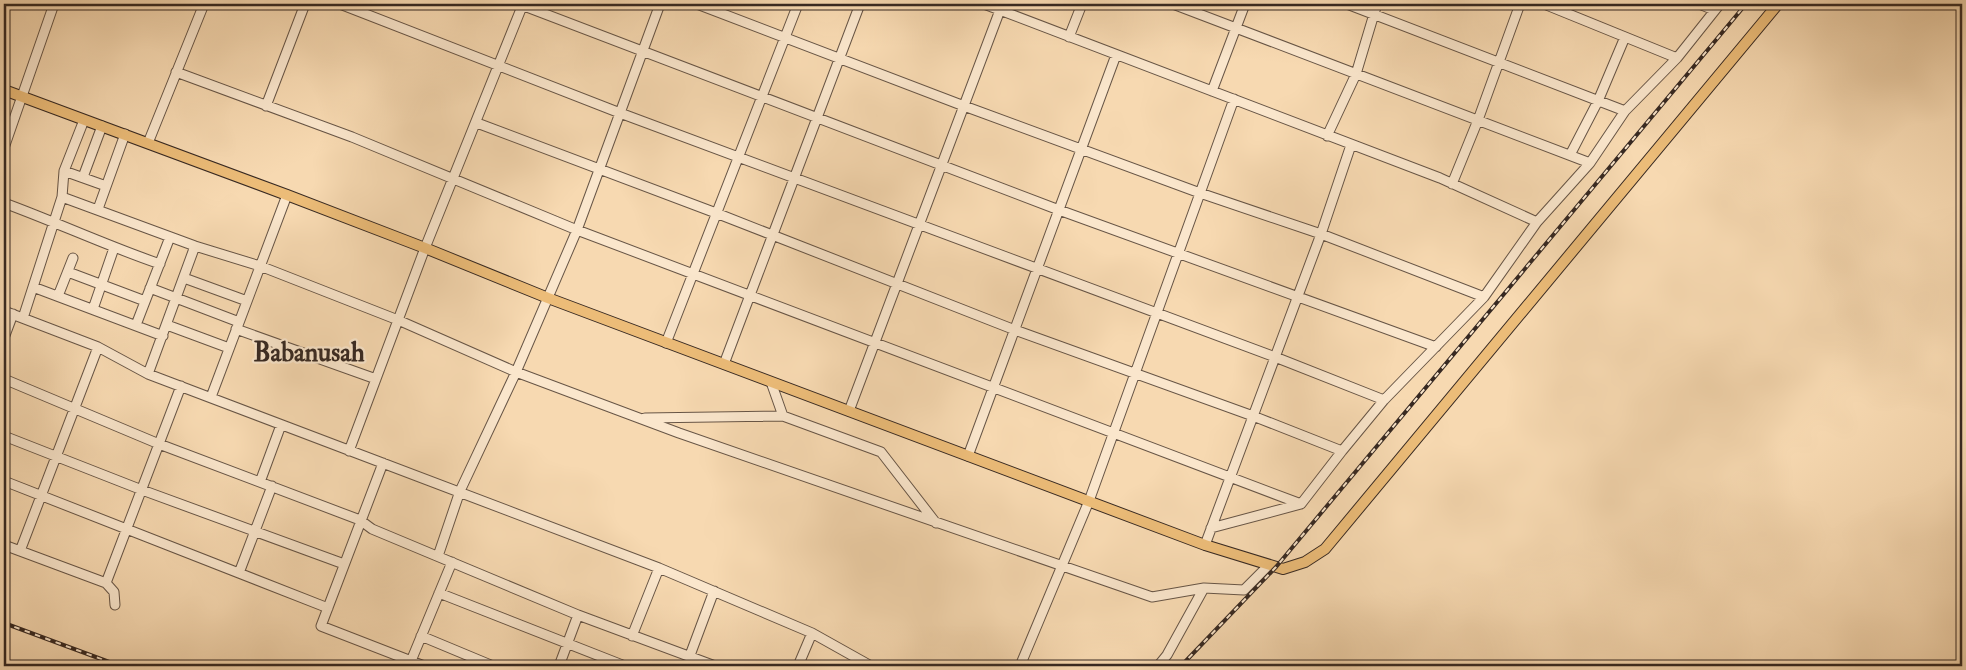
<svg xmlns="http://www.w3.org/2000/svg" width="1966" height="670" font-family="'IM FELL Double Pica',serif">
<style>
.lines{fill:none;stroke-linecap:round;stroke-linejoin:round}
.minor-casing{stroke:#675546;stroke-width:11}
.major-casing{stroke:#372922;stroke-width:12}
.minor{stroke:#fae6cc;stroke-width:9}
.major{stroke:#ecbc78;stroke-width:10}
.rail-casing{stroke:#372922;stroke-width:4}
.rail{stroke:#fae6cc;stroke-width:2;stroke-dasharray:5.5;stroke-linecap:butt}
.labels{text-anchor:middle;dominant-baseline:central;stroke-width:4.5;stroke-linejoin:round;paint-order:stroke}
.town-label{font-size:26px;font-weight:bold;fill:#372922;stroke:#fae6cc}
</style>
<rect width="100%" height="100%" fill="#f7d9b1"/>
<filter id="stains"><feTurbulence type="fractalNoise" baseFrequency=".004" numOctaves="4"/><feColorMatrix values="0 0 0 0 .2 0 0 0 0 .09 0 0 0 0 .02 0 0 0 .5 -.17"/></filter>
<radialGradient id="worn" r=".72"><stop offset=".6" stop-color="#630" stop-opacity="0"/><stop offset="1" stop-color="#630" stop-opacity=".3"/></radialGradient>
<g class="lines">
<g class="minor-casing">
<path id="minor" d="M340,4L620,113L1275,357L1384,400
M519,4L1059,210L1436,347
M697,4L964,106L1200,193L1321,234L1484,297
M984,4L1440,178L1537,222
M1173,4L1590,163
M1347,4L1625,111
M1544,4L1677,58
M1699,4L1714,10
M1069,37L1082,4
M176,72L352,137L577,230L1301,504
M1212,91L1245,4
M266,106L305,4
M477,123L716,213L1015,330L1253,416L1342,451
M1327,136L1356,74L1377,4
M148,143L204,4
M4,148L54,4
M1570,155L1598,101L1625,37
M64,171L106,186
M83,177L102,126
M1452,184L1478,120L1520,4
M62,197L195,246L260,266L398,320L516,372L679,433L1152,597L1204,588L1244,590L1269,565
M4,203C56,222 107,246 160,264
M98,209L125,134
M68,272L145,301
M184,278L247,301
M33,287L163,336
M150,288L239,322
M58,296L73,258
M93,309L114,248
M4,311L98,347L148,374L659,568L812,633L871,666
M23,318L62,197L64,171L84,120
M136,325L170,237
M167,325L229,348
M236,329L376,379
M4,338L13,314
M666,343L798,4
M724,364L860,4
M148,374L195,246
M4,379L159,444L360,520L372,529L578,615L715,666
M771,382L783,416
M211,397L287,195
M849,411L1000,10
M645,418L783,416L881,452L936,523
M4,436L142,490L344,564
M349,451L425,248L523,4
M968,456L1116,55
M383,463L321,626L424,666
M4,481L328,608
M260,482L281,425
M1211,528L1301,504L1342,451L1384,400L1484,297L1537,222L1590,163L1625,111L1677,58L1720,4
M4,545L106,583
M1205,545L1321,234L1351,145
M20,551L98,347
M438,556L460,491L516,372L577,230L660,4
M239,573L272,486
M439,593L625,666
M115,605L114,592L106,583L181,386
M421,636L493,666
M632,636L659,568
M411,661L452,562
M559,666L578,615
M686,666L714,591
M798,666L812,633
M1020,666L1089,501L1234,99
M1158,666L1167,655L1204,588"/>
</g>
<g class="major-casing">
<path id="major" d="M4,90L287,195L425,248L548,298L1205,545L1283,569L1305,562L1325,549L1778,4"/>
</g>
<use href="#minor" class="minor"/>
<use href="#major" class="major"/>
<g class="rail-casing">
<path id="rail" d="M4,623L120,666
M1181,666L1276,567L1746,4"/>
</g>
<use href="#rail" class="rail"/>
</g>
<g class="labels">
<g class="town-label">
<text x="309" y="353">Babanusah</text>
</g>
</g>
<rect width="1966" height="670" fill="none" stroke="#f7d9b1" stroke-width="20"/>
<rect x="5" y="5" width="1956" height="660" fill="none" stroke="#372922" stroke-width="2.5"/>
<rect x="10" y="10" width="1946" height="650" fill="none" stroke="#372922"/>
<rect width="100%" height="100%" filter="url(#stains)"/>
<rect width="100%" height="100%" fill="url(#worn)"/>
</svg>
